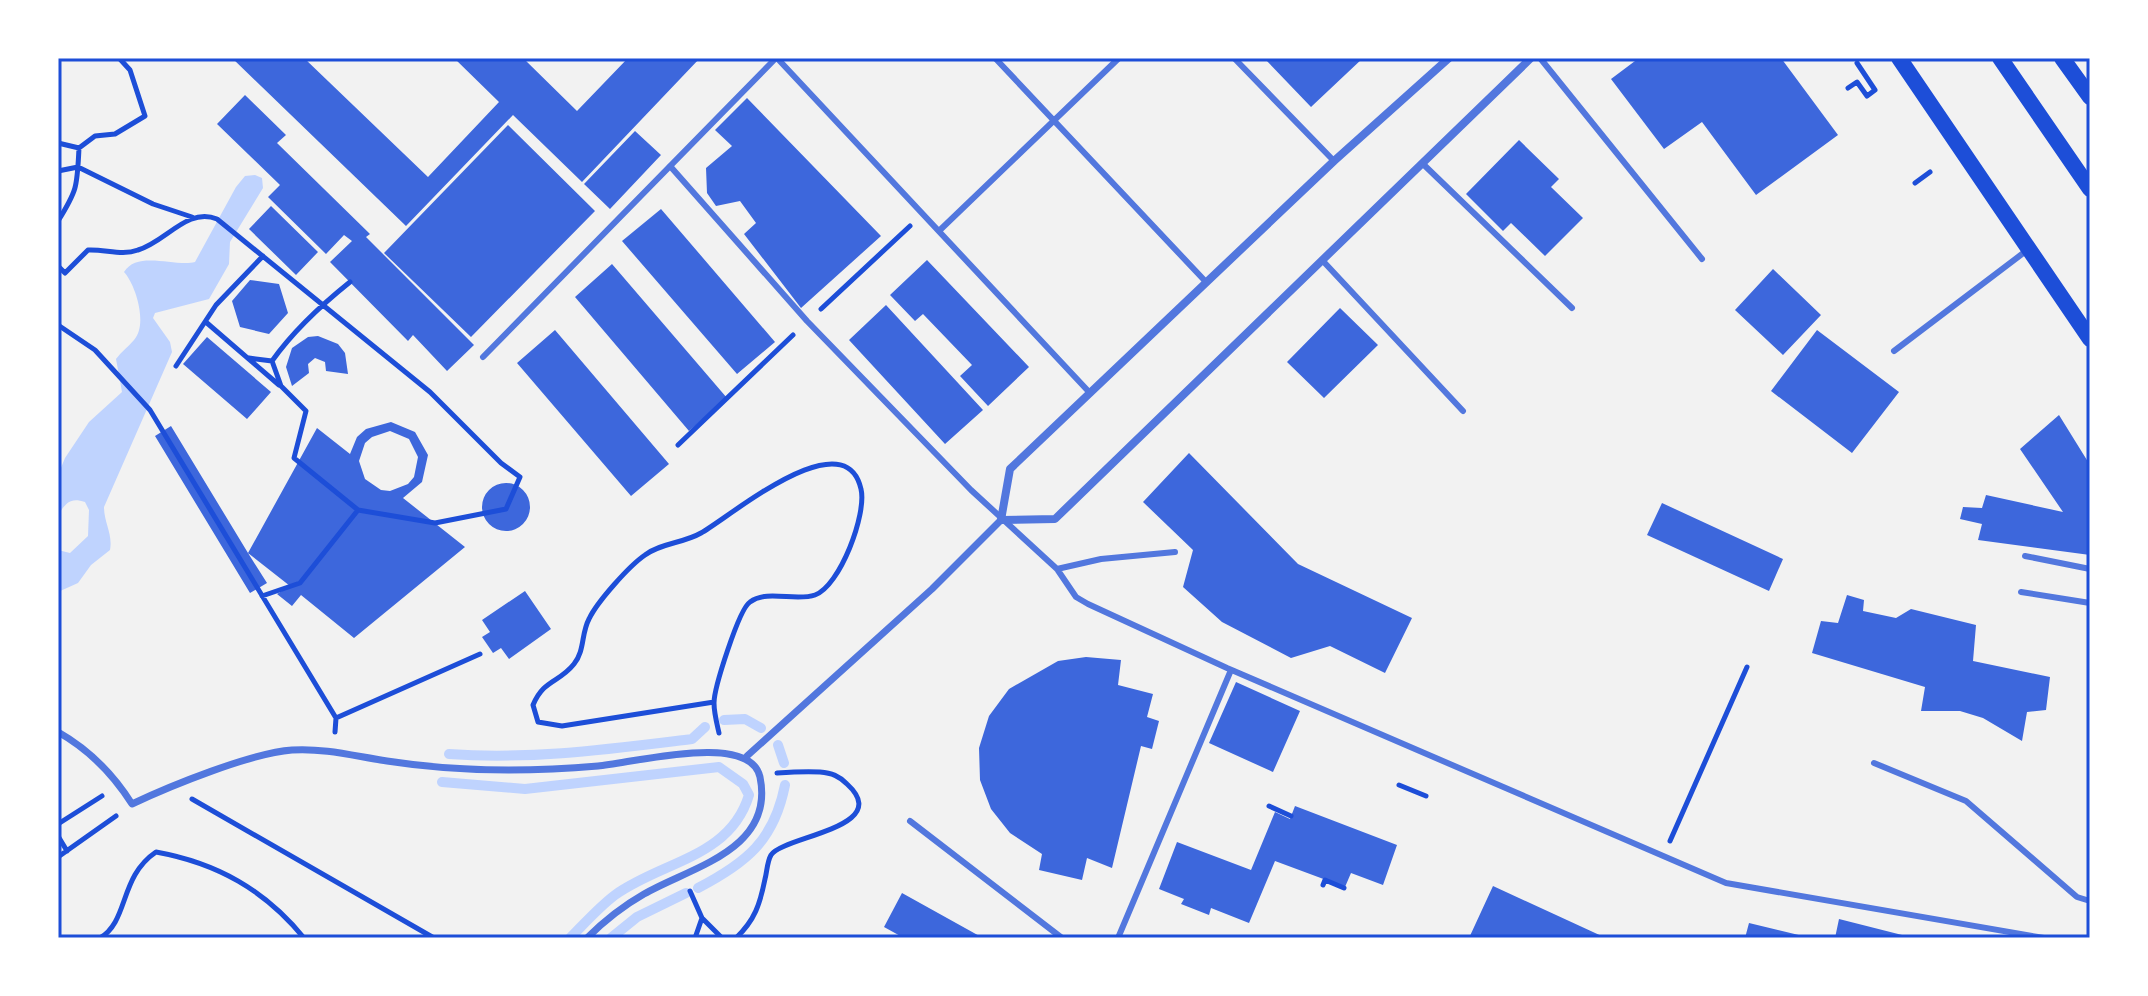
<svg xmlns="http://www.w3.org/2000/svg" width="2148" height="996" font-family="'Alegreya Sans',sans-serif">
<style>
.water{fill:#bfd3fe}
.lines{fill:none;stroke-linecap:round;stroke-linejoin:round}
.stream{stroke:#bfd3fe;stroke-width:10}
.building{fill:#3d67dc;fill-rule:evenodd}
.path{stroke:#1d4ed8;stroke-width:5}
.service{stroke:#5277de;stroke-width:6}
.pedestrian{stroke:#5277de;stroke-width:7}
.minor{stroke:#5277de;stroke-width:8}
.secondary{stroke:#1d4ed8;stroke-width:16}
.neatline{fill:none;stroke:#1d4ed8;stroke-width:3}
</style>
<rect width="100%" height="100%" fill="#f2f2f2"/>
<path class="water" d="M255,175L262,178L263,188L230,242L229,264L209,299L155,313L153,318L170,342L172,352L104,507C104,523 113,534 110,550L91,565L78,583L58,592V550L70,553L88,536L89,510L85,502C70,497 66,503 58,515V475L65,458L89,422L122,392L116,359C121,352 128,347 134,340C148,325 136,285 124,272C137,250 175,267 195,262L236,187L245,176Z"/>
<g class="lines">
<path class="stream" d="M724,720L745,719L761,728
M778,745L784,763
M449,754C531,760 610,749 692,739L705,727
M442,782L525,789L719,767L743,784L749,795C730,858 662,861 615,895C599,907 584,924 570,938
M698,888C746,863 774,841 785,785
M611,938L637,917L686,893"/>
</g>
<path class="building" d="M232,58H304L428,177L499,102L454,58H523L577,111L628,58H700L582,182L513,115L406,226Z
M1264,58H1363L1311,107Z
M1639,58H1781L1838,135L1756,195L1702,122L1664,149L1611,79Z
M245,95L286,135L277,143L370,234L366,237L474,345L447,371L413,335L408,341L330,262L352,241L344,235L326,254L268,197L280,185L217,124Z
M747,98L881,236L801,308L744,234L756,223L740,201L716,206L707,193L706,168L732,146L715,130Z
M508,125L595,211L471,337L384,253Z
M635,131L661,155L610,209L584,184Z
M1519,140L1559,179L1551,187L1583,218L1545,256L1511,223L1503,231L1466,194Z
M271,206L318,252L296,275L249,229Z
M661,209L775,342L737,374L622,241Z
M927,260L1029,367L988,406L960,376L972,365L923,314L915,321L890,295Z
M612,264L727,398L689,431L575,297Z
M1773,269L1821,315L1783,355L1735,310Z
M250,280L279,284L288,313L269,334L240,327L232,301Z
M886,305L983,410L945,444L849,340Z
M1340,308L1378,345L1324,398L1287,362Z
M555,330L669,464L631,496L517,363Z
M1817,330L1899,392L1852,453L1771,391Z
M318,336L338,344L345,353L348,374L326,371L325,362L315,358L308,364L309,373L292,386L286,367L292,348L308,337Z
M207,337L271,392L247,419L183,364Z
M2059,415L2090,465V555L1978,540L1982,524L1960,519L1963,507L1982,508L1986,495L2063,512L2020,449Z
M391,422L415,432L428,455L422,482L403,498L465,547L354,638L301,595L292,606L277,594L290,586L248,553L267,583L250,593L155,436L171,426L248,553L317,428L350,454L357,437L366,429ZM390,431L409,439L418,457L414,477L408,484L390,491L381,490L365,479L359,461L365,443L372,437Z
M1189,453L1298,564L1412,618L1385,673L1330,646L1291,658L1222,622L1183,587L1193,550L1143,502Z
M482 507a24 24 0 1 1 48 0a24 24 0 1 1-48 0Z
M1662,503L1783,559L1769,591L1647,535Z
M525,591L551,629L509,659L501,648L493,653L482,637L490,632L482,620Z
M1847,595L1864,600L1863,611L1896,618L1911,609L1976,625L1973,661L2050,677L2046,710L2027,712L2022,741L1983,718L1960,711H1921L1925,687L1812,653L1821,621L1838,623Z
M1086,657L1121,660L1118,685L1153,694L1147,717L1159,721L1152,749L1141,746L1112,868L1087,858L1082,880L1039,870L1042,854L1010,833L991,809L980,780L979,748L989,716L1009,689L1058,661Z
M1236,682L1300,711L1273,772L1209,743Z
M1295,806L1397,845L1383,885L1351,873L1345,887L1275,861L1249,923L1211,908L1209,915L1181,904L1184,899L1159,889L1177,842L1251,870L1275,812L1290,819Z
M1493,886L1606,938H1469Z
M902,893L983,938H904L884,927Z
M1839,919L1910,937V938H1835Z
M1749,923L1807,937V938H1745Z"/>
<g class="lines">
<path class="path" d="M1848,88L1857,82L1867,96L1875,90L1857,63
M58,143L79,148
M58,171L78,167L153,204L192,217
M1915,183L1930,172
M58,221C78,189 77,186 79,148L95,136L115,134L145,116L130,70L119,58
M58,266L65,273L88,250C105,249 122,256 138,250C166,242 187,207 217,219L430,392L501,463L520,477L506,509L435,523L358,510L294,458L306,411L281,386L272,361C294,330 320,306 350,282
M821,309L910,226
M207,323L279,385
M58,325L95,350L150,410L336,718L335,732
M249,358L272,361
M176,366L216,305L263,256
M678,445L793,335
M262,596L300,583L358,510
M714,702L562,726L538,722L533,705C544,679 559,683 574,664C585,650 581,634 589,619C597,602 629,566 645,555C661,543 684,543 701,533C731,516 845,419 861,489C867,514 840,586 815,595C795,602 768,589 750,602C739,609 714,688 714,703C714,713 717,724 719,733
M336,718L480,654
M1399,785L1426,796
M192,799L434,938
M1269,806L1291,816
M58,824L102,796
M58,836L67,851
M1670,841L1747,667
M58,857L116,816
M1323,885L1325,880L1344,888
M690,891L702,918L695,938
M702,918L722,938
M100,938C129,921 119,877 156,852C217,863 265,890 304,938
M736,938C755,920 760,904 765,879C767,872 767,862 771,855C783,836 895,828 847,784C839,776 832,773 820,772C805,771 791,772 777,773"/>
<path class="service" d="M777,58L1090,393
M995,58L1206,282
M1234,58L1334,161
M1540,58L1702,259
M1422,163L1572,308
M670,166L807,321L971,490L1057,569L1076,597L1088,604L1227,668L1726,883L2044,938
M940,230L1119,58
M1322,260L1463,411
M1894,351L2026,251
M483,357L776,58
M2025,556L2090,569
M1057,569L1101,559L1175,552
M2021,592L2090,603
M1874,763L1966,801L2077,897L2090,901
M910,821L1062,938
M1118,938L1231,670"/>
<path class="pedestrian" d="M58,732C88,749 113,774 132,804C170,786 251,753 292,750C325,748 354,756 387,761C457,772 528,772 598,766C633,763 750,731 760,777C775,850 691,867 644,894C623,906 604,921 587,938
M747,756L932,589L1001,520"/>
<path class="minor" d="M1449,58L1334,161L1010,469L1001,520L1055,519L1531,58"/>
<path class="secondary" d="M1899,58L2090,339
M2000,58L2090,189
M2062,58L2090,97"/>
</g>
<rect width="2148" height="996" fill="none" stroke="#ffffff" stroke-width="120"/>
<rect x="60" y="60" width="2028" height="876" class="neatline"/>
</svg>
